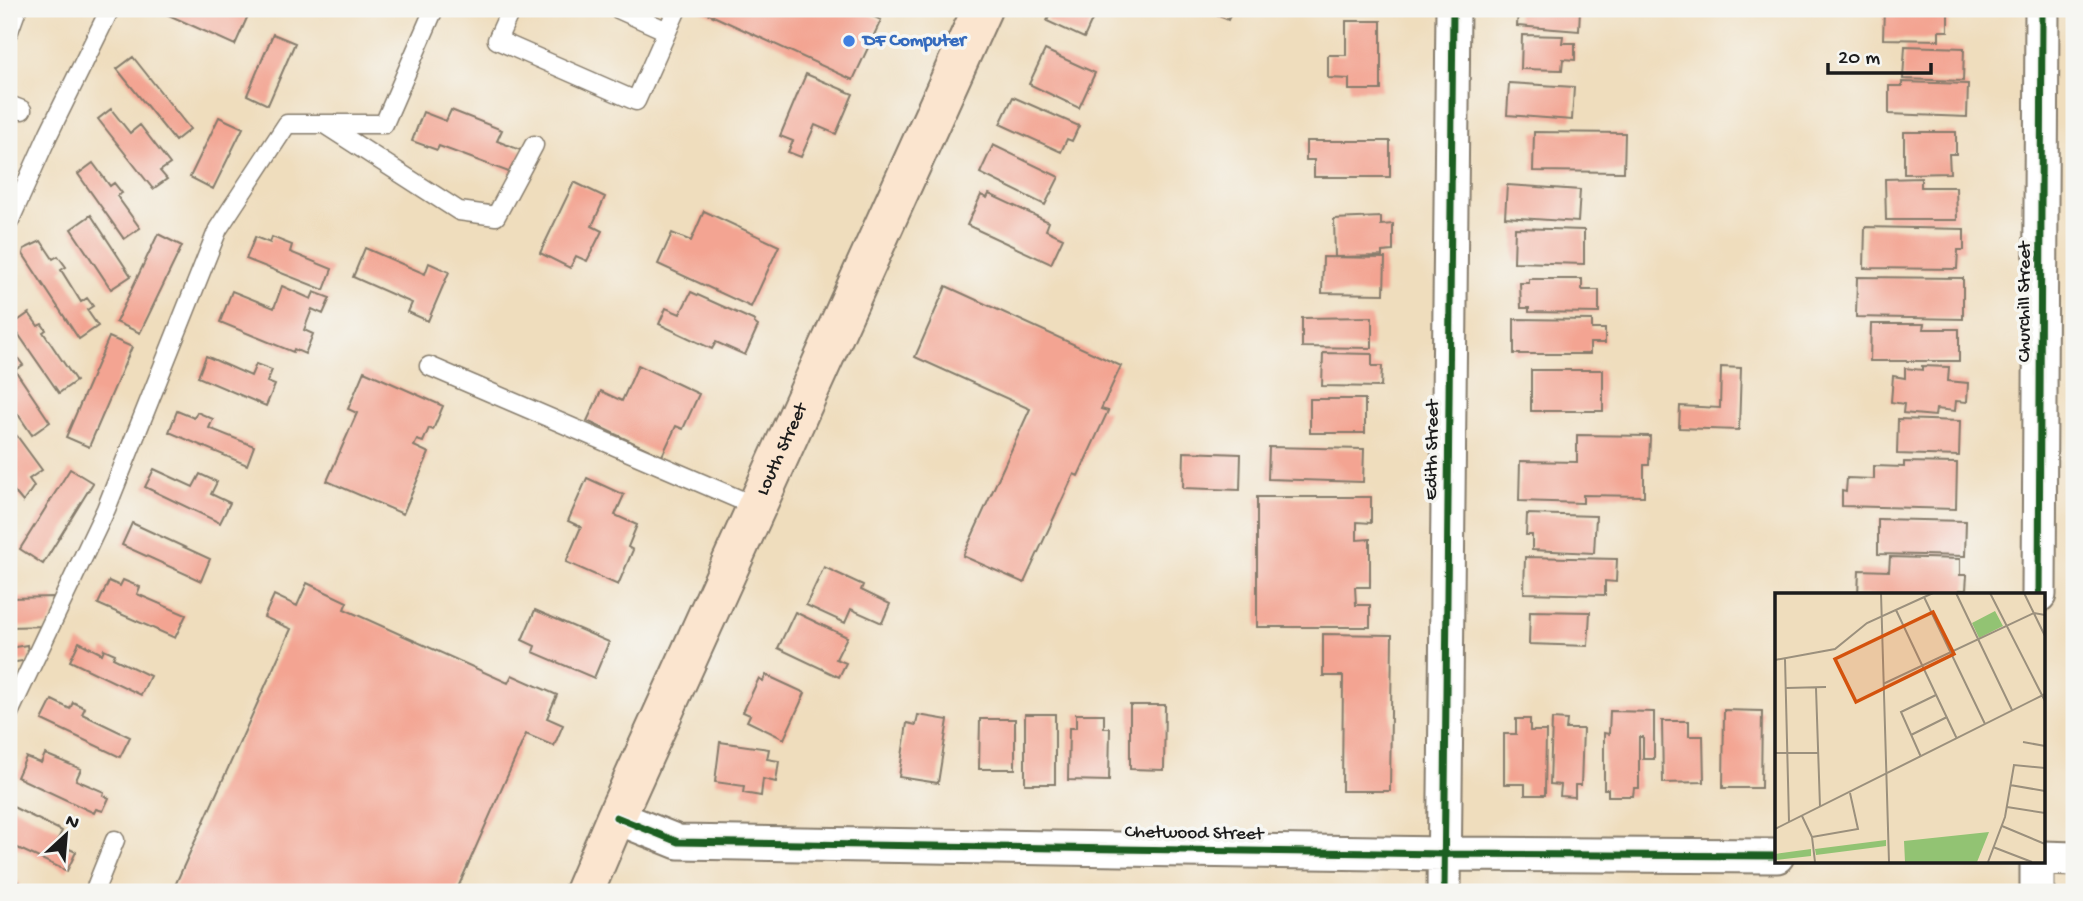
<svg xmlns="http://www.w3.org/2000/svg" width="2083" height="901" font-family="'Gochi Hand',sans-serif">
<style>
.building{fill:#f3a492}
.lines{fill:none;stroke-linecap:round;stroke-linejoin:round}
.lane-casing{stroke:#867c6c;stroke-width:21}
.street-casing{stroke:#867c6c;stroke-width:37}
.secondary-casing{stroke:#867c6c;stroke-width:42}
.lane{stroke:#fff;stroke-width:18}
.street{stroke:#fff;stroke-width:33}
.secondary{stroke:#fbe5cf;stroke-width:38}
.cycleway-casing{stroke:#f6f6f2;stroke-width:11}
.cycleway{stroke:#1b5e20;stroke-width:7}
.shop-dot{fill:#3f7fe0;stroke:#f6f6f2;stroke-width:2.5}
.labels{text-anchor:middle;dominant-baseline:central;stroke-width:7;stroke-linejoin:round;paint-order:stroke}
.shop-label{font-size:19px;font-weight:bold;fill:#366cbe;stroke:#f6f6f2;text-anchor:start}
.street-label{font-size:19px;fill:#1c1c1c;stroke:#f6f6f2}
.inset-road{fill:none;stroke:#9b907d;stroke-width:2}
.view{fill:#d4530e;fill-opacity:0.15;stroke:#d4530e;stroke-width:3.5}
.inset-edge{fill:none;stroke:#1c1c1c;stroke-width:3.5}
</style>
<rect width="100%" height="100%" fill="#f6f6f2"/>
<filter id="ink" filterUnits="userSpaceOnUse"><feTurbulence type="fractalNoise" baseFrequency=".0143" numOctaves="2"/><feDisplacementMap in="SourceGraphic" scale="14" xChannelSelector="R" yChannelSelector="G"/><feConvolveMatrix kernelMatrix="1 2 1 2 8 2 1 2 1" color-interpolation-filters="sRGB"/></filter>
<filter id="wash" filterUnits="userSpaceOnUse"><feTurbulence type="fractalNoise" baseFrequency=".00686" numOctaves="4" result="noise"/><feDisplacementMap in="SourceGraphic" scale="28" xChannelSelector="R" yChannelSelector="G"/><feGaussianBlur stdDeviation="1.57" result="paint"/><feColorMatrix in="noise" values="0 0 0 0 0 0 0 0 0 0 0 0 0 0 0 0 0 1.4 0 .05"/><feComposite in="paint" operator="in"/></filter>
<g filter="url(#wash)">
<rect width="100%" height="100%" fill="#efddbd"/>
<g id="blocks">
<path class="building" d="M164,9H244L250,11L235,45L162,12Z
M698,9H858L881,20L853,80Z
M1052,9H1097L1084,38L1047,21Z
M1203,9H1233L1228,20Z
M1518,9H1580L1579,31L1517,26Z
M1884,9H1948V31H1939V40L1883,39Z
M1346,21H1381V90H1349V79L1328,78V55H1346Z
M273,34L295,43L268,105L247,95Z
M1522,35L1563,36L1562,43H1575V60L1563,59L1562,70L1521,69Z
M1905,46L1964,48L1963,81L1903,79Z
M1045,50L1095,73L1079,108L1029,84Z
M133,57L190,129L175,141L117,69Z
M806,74L853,94L836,134L815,125L801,157L788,152L793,141L780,136Z
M1902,82L1968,84L1967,117L1889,114V86H1902Z
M1509,83L1574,87L1572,120L1507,115Z
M1013,97L1079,126L1072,141L1067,139L1061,152L1000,124Z
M111,109L130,133L140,125L170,164L160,171L167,179L153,189L98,119Z
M451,110L502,130L497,141L523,151L514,174L439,146L437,150L412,141L423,112L446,121Z
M219,117L243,128L213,189L190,177Z
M1534,132L1625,133L1624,172L1533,171Z
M1904,132H1956V154H1949L1950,173L1904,174Z
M1306,141H1390V177H1314V160H1306Z
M993,145L1059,177L1045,205L980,173Z
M93,163L110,186L114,183L122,193L117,196L140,228L124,239L78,174Z
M1921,178V187H1956L1957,220H1886L1885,179Z
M574,182L605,197L592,226L602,231L587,261L576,256L570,268L540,253Z
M1507,185L1580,190L1578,222L1505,217Z
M989,194L1049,222L1046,230L1063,238L1051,264L967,225L981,195L987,198Z
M704,211L779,246L751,307L658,264L672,233L691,241Z
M91,215L131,276L111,289L71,229Z
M1381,217V225L1393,224V251L1382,252V256L1335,257L1334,219Z
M1865,227L1964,229V250H1958L1957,269L1864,268Z
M1515,228L1584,230V264L1514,262Z
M158,234L182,246L140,333L116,322Z
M255,237L270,243L272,237L292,245L290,252L332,269L324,290L246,259Z
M41,241L53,259L58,256L66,267L61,270L81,302L87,298L93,306L87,310L98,326L79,339L23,254L24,249Z
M365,248L425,274L429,263L449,272L428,321L408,312L412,303L353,277Z
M1323,257L1385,258L1384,294L1322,293Z
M1857,277L1963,278V319L1856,317Z
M1529,279H1582V290H1599V313L1529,312V308H1521L1520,283H1529Z
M282,286L311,299L314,292L330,298L323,314L312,309L304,330L313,334L305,354L294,349L293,352L220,322L232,291L274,308Z
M946,286L1121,366L1101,409L1108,411L1078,476L1074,474L1024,583L963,556L1030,409L915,357Z
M691,292L755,321L754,323L758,326L745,355L716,342L712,349L659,324L666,308L680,314Z
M29,313L38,326L42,324L46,330L43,332L76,381L59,393L12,325Z
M1372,317V348L1302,347V318Z
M1514,319L1592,320V329H1605V343H1590V354H1514Z
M1871,324H1924L1923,329H1959V361H1870Z
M109,337L132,347L89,447L66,437Z
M11,349L23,365L15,370L50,422L32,435L9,401V351Z
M1323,353L1372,354V366H1382L1381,387L1322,386Z
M206,356L251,376L256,364L272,370L267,382L275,385L266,406L198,377Z
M638,365L699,394L683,429L676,426L662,456L587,421L601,391L622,401Z
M1922,366L1949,367L1948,381L1968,383L1967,402L1956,401L1955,411L1936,409L1935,416L1903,413L1904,404L1891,402L1893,376L1905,378V368L1922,370Z
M1721,367L1741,368L1739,430L1679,428L1680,406L1720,408Z
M1531,370H1603V411H1531Z
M364,371L443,406L433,430L429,428L423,442L417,440L414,446L429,453L403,514L327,481L357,413L348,409Z
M1310,399H1365V433H1310Z
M177,411L194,418L197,412L213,419L209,428L254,446L247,465L169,432Z
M1898,419L1960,421L1959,456L1897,454Z
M1577,435L1650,436L1649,465H1644V496L1583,495V503L1519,501L1520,461L1577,462Z
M9,436L12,440L17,436L42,470L29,479L34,486L23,502L14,491L11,494L9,491Z
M1269,447L1364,449L1363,482L1268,479Z
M1184,452L1241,454L1240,490L1183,488Z
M1904,462L1957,463L1956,509L1842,506V491L1846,492L1847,478L1874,479V466L1904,467Z
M70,469L93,483L43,564L20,549Z
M154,469L193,487L200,474L217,482L211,494L230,503L220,523L145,487Z
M587,478L624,495L615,515L637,525L628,547L633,550L618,585L566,562L581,527L568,521Z
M1257,497H1371V523L1357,522V540L1370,539V587H1355L1356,605H1370V627H1257Z
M1527,514L1596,516L1594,553L1532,550V535H1526Z
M1878,519L1966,521L1965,556L1878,554Z
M132,523L210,559L201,581L122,545Z
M1525,557L1617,559L1616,582L1605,581V595L1524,593Z
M1890,557L1960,559V575H1967L1966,590H1959V595H1858L1859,570L1889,571Z
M824,567L863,585L861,590L890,604L882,623L851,609L845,623L806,605Z
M123,580L140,587L137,594L186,615L175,638L98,604L109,581L120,586Z
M307,583L347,602L344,609L508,683L512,675L557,695L547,718L563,725L554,746L526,734L456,892H172L291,629L264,617L274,595L297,606Z
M54,597V615L47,626L9,627V598Z
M535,610L609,642L594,678L533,652L535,646L522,640Z
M1530,611L1590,612L1588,646L1529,644Z
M795,612L847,637L836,659L846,663L839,677L778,648Z
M1323,634L1392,635L1390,791H1342L1343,676H1323Z
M79,642L102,654L104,649L115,654L113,658L150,676L141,695L70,661Z
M27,645L29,660L9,663V648Z
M766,675L805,693L784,739L747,721L750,715L743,712L759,678L763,681Z
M52,700L70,709L73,702L85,708L82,714L130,737L120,757L42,720Z
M1130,705H1165L1164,770L1130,769Z
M1724,710L1762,711L1761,788H1723Z
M1610,711L1654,712V759H1643V737H1639V788H1634L1633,796H1608V789H1604V733L1609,734Z
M1025,714H1055V784H1025Z
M1076,714H1104V728H1110L1109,781L1068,780L1069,728H1076Z
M918,715L948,720L938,783L899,777L907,723L916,725Z
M980,719H1015V769H979Z
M1516,719H1530V731H1546L1545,795H1525V784H1504V734H1516Z
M1552,719L1567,720L1566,729H1583L1581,785H1575V797L1560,796L1561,785L1550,784Z
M1662,721H1689V736H1703L1704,782L1663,783Z
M720,742L769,749L767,759L779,761L776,782L763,779L761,796L743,793L744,786L715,782Z
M45,754L81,769L76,780L104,792L103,795L109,798L103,811L96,809L94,813L17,777L26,757L41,763Z
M9,805L62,831L56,843L76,852L67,871L9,844Z
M9,878L20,883L16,892H9Z"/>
</g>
</g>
<g filter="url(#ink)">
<use href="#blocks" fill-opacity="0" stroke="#867c6c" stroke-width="2"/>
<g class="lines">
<g class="lane-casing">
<path id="lane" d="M511,9L497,40L636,101L677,9
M618,9L667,31
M9,31L17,9
M9,105L22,110
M324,124L459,211L496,216L534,145
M9,222L49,133L110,9
M429,366L757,507
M9,713L106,509L218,229L287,124H384L434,9
M94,892L115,840"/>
</g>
<g class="street-casing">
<path id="street" d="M2039,595L2042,9
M616,817L678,842L1444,854L1777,856
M2043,858L2074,859
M1444,892L1453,9
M2037,892V861"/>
</g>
<g class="secondary-casing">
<g id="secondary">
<path id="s1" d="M584,892L616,817L982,9"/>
</g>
</g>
<use href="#lane" class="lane"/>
<use href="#street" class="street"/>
<use href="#secondary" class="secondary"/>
<g class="cycleway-casing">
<path id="cycleway" d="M2039,595L2042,9
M616,817L678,842L1444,854L1777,856
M1444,892L1453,9"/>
</g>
<use href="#cycleway" class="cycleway"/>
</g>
</g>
<circle class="shop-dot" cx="849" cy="41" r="7"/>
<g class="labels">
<g class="shop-label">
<text x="863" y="41">DF Computer</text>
</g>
<g class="street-label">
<text transform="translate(2025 302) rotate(-90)">Churchill Street</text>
<text stroke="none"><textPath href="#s1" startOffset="485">Louth Street</textPath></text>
<text transform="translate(1433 450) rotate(-89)">Edith Street</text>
<text transform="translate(1194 834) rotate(1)">Chetwood Street</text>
</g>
</g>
<g transform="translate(1775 593)">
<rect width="270" height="270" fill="#efddbd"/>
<path d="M111,247V253L41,262L40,256ZM36,256V263L0,267V261Z" fill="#92c373"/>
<path d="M220,18L228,33L204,45L197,30ZM214,239L202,269H130L129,248Z" fill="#92c373"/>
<path class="inset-road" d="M106,0L114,269M181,0L237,117M215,0L270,108M249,0L270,43M149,4L210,131M121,17L182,146M10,66L14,229M0,67L60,56L92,30L158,0M108,91L259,20L270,22M11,95L51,94M41,95L45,214M136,142L172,124M248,149L270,153M0,160H43M146,164L126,119L161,102M235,192L270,198M232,214L270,220M27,223L37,244L40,269M227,233L270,251M0,236L270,101M37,244L83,236L75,200M218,254L257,269M213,269L230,224L239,172L270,175"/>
<path class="view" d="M158,19L179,61L81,109L60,66Z"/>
<rect width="270" height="270" class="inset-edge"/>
</g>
<rect width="2083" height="901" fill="none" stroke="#f6f6f2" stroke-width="35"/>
<g transform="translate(66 835) rotate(26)" stroke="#f6f6f2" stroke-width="5" paint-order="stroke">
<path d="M0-5L12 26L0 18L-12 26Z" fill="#1c1c1c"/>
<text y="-10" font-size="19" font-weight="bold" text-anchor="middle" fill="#1c1c1c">N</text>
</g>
<path d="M1828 63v10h103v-10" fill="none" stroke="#1c1c1c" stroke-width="3.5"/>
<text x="1838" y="63" font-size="21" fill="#1c1c1c" stroke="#f6f6f2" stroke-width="5" paint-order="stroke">20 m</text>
</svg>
